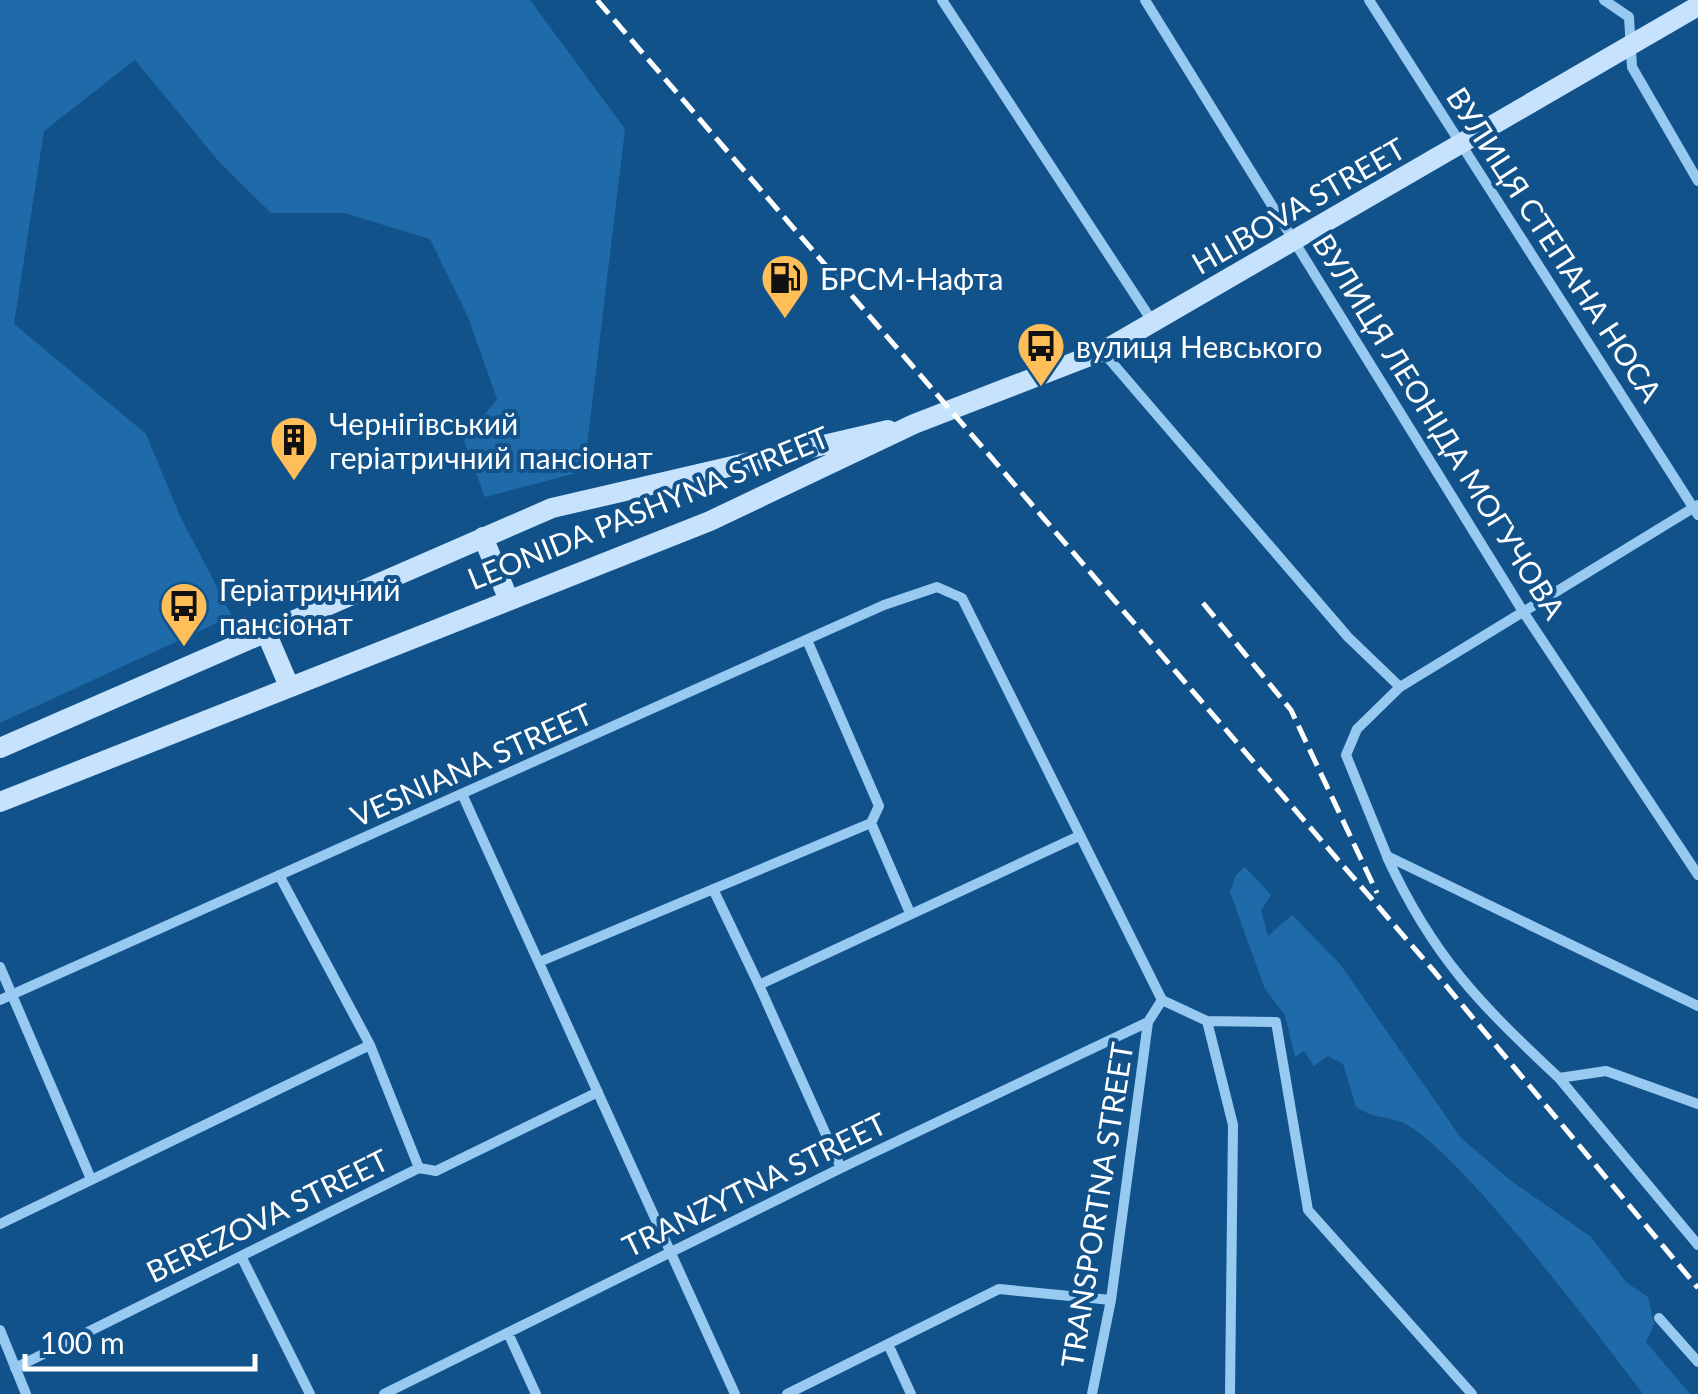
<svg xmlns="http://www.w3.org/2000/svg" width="1698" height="1394" font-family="Lato,sans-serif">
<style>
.green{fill:#1f6ba9}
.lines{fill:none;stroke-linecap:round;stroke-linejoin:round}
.minor{stroke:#97c9f1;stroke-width:10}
.secondary{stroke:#c6e2fc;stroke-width:20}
.rail{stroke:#fff;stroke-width:5;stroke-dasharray:18 8;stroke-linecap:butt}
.labels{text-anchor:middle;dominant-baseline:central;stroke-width:8;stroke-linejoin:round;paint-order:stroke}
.street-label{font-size:30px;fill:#fff;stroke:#11528b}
.poi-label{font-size:30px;fill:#fff;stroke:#11528b;text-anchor:start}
</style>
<rect width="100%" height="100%" fill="#11528b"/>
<path class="green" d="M0,0H530L625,129L584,471L485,497L464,441L497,399L468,317L430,239L344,213H271L220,163L135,60L44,131L14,324L146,434L180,516L232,616L0,723Z
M1245,867L1271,895L1261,910L1268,936L1292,915L1340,964L1461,1138L1510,1180L1591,1237L1627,1283L1648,1297L1654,1324L1646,1342L1690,1394H1643C1602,1340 1453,1141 1399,1121C1382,1116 1374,1118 1356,1107L1343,1064L1328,1056L1314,1066L1304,1051L1295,1057L1285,1015L1265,989L1230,892L1236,875Z"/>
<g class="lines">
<path class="minor" d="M942,0L1154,324
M1145,0L1524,613L1698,875
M1369,0L1698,515
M1604,0L1629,17L1632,67L1698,181
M1103,352L1348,637L1400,687
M1698,505L1400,687L1357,729L1346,755L1387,856L1698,1006
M807,640L879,806L871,823
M463,796L735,1394
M1387,857C1433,957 1480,1004 1559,1078L1606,1071L1698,1104
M279,875L370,1045L419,1168
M713,889L759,985L1079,836
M539,962L871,823L910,913
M0,967L91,1179
M758,983L841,1168
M0,1000L884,605L937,587L962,598L1162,1000
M1207,1021L1233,1125L1230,1394
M1559,1078L1698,1245
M0,1224L370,1045
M241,1256L310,1394
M1659,1318L1698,1362
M0,1330L26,1394
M508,1333L536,1394
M888,1344L911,1394
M15,1368L419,1168L436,1171L598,1092
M384,1394L841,1168L1148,1022
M787,1394L999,1289L1111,1300
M1092,1394L1111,1300L1148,1022L1162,1000L1207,1021L1276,1022L1308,1210L1472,1394"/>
<path class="secondary" d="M483,537L508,598
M265,630L289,686
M0,748L552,508L888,430
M0,802L710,521L914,424L1103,351L1698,6"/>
<path class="rail" d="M597,0L1433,970L1698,1288
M1203,603L1291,710L1377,893"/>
</g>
<defs>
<g id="fuel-pin" transform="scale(2.5)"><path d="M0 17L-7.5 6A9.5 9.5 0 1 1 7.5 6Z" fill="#ffbe58" stroke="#11528b"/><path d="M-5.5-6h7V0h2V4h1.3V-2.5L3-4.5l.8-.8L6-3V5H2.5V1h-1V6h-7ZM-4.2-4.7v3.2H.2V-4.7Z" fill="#111"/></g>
<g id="bus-pin" transform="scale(2.5)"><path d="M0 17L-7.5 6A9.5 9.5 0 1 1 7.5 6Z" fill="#ffbe58" stroke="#11528b"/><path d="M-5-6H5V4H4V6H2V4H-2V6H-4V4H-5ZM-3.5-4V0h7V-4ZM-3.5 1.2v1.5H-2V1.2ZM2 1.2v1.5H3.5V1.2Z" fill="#111"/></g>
<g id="building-pin" transform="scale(2.5)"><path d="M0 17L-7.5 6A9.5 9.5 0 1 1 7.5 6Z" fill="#ffbe58" stroke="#11528b"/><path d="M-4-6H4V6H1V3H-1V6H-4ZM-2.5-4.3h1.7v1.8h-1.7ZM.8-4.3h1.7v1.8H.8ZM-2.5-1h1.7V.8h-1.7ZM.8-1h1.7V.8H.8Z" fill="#111"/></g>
</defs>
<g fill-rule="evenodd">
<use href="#fuel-pin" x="785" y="278"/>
<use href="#bus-pin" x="1041" y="346"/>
<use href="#building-pin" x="294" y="440"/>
<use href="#bus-pin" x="184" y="606"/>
</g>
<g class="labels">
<g class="street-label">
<text transform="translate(1298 205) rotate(-30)">HLIBOVA STREET</text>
<text transform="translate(1555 244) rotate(57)">ВУЛИЦЯ СТЕПАНА НОСА</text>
<text transform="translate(1440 426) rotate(58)">ВУЛИЦЯ ЛЕОНІДА МОГУЧОВА</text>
<text transform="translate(648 507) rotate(-22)">LEONIDA PASHYNA STREET</text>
<text transform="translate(471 764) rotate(-24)">VESNIANA STREET</text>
<text transform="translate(754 1184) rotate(-26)">TRANZYTNA STREET</text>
<text transform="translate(1096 1205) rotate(-81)">TRANSPORTNA STREET</text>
<text transform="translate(267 1215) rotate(-26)">BEREZOVA STREET</text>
</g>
<g class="poi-label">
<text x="820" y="278">БРСМ-Нафта</text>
<text x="1076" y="346">вулиця Невського</text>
<text x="329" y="423">Чернігівський<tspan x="329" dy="34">геріатричний пансіонат</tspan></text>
<text x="219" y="589">Геріатричний<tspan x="219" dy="34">пансіонат</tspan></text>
</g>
</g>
<path d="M25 1354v15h230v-15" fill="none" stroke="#ffffff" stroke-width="5"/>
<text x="40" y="1354" font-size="30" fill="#ffffff" stroke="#11528b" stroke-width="8" paint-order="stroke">100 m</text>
</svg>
